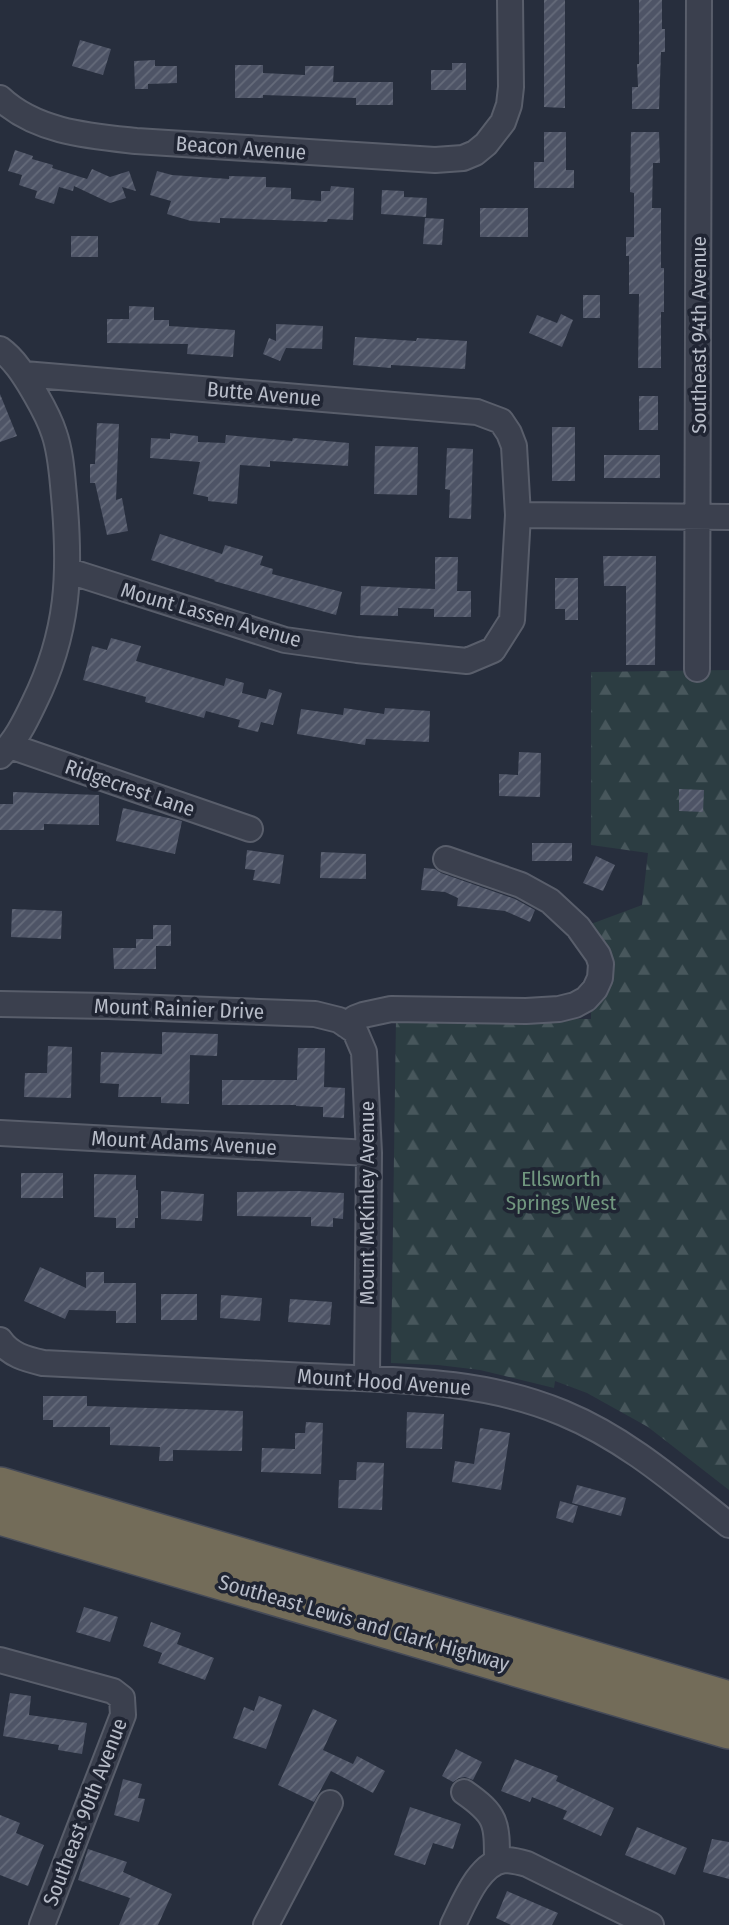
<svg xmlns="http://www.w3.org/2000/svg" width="729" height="1925" font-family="'Fira Sans Condensed',sans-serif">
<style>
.forest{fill:url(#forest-firs)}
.building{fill:url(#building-hatch)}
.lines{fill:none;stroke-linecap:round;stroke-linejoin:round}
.minor-casing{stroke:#595e6b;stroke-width:28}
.highway-casing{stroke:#464b58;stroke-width:40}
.minor{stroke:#3b404e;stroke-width:24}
.highway{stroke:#736c59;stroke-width:37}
.labels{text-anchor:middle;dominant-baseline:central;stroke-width:7;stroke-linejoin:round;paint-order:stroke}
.street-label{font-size:21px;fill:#b7bcc8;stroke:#202533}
.park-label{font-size:21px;fill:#71977f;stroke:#202533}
</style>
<defs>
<pattern id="forest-firs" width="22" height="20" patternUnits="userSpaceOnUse" patternTransform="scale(1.75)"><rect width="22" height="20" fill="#2c3d42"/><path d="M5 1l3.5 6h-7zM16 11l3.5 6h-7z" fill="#48575c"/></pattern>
<pattern id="building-hatch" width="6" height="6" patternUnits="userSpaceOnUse" patternTransform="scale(1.75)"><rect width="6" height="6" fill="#4e5466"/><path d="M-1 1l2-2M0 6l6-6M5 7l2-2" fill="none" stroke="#656b7a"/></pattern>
</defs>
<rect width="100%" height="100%" fill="#272e3d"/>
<path class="forest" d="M729,670V1490L648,1427L587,1393L555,1381L554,1388L480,1370L438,1365L391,1363L396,1018L591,1019V924L642,905L648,853L591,845V672Z"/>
<path class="building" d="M544,0H565V108L544,107Z
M639,0H662V29H665V52H661L659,109H632V87H638L637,64H639Z
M80,40L111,49L103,75L72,66Z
M155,60V66H177V83L148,84V89H135L134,61Z
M452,63H466V90H431V70H452Z
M235,65H263V73L305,75V66H334L333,82H393V105H356V98L263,95V98H235Z
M544,132H566V170H574V188H534V162H544Z
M631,132H659L660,163H653L652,208H661V268H664V312H661V368H638L639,294H629V256H626V237H634V193L630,192Z
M15,150L33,156L32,159L53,165L52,168L87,179L92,169L110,177L129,171L136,191L122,187L126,198L110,203L74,186L73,191L59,187L54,204L35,198L37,191L19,185L22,175L8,171Z
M157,171L172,175L229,179V176L266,177V187L291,188V199L321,201V191H330L331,186L354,188L353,220L328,219L327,222L220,218V223L191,221L167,214L171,201L150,195Z
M382,190L404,191V197L427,198L426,217L381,214Z
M480,208H528V237H480Z
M425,218L444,219L442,245L423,244Z
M71,236H98V257H71Z
M583,295H600V318H583Z
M129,306L154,307V320H169V326L235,330L233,357L187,354L188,344L107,343V319H129Z
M561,314L573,320L562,347L529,333L537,315L557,323Z
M276,324L323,326L322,349L286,348L280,361L263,354L269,338L276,341Z
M355,337L416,341L417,338L467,341L465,369L391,365V368L353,365Z
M0,394L17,436L0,442Z
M639,396H658V430H639Z
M97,423L119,424L116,500L122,498L128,531L107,535L95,483H90V464H95Z
M552,427H575V481H552Z
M170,433L198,436V442L225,443L226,435L292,441L293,438L349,443L348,466L270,461V467L240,465L237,504L208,501V497L193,494L200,462L150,458L151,438L170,439Z
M375,446L418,447L417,495L374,494Z
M447,448L473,449L471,519L449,518L450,490L445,489Z
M604,455H660V478H604Z
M160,534L222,554L225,545L263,556L260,565L273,569L272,574L342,592L336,615L214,581L215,580L151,560Z
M603,556H656L655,665H626V586H604Z
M435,557H458L457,591H471V617H434V609L398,608V616L360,615L361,586L435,589Z
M555,578H578V620H565V609H555Z
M111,638L141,646L136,661L224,686L226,678L244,683L242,693L266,699L269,689L282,693L273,725L261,722L258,732L238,727L240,720L206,711L204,718L145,702L146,697L83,680L92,646L107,650Z
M344,708L384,714L385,708L430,711L429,742L366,739L365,745L297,734L301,709L343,715Z
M519,752L541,753L540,797L499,796V774L518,775Z
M679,789L704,790L703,812L679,811Z
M13,792L99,795V825L44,824V830H0V804H13Z
M123,808L182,821L175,854L116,841Z
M532,843H572V861H532Z
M247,850L284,855L280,884L253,880L255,870L245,869Z
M321,852L366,854V879L320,878Z
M596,856L615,865L603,891L583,883Z
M424,868L435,869L441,873L515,899L535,910L530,922L505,911L457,906L458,898L445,892L421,890Z
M12,909L62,911L61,939L11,937Z
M153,925H171V946H156V969H114L113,948H136V939H153Z
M162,1032L218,1034L217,1056L190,1055L189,1104L161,1103V1097H118L119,1084L100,1083L101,1052L162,1054Z
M48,1046L72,1047L71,1098L24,1097L25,1073H47Z
M298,1048H325L324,1087L345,1088L344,1118L323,1117V1107L296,1106V1105H222V1080H297Z
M21,1173H63V1198H21Z
M94,1174L136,1175V1190H138V1218H135V1228H116V1218L94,1217Z
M161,1191L204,1194L202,1221L161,1219Z
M297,1191L344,1193L343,1219L333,1218V1227L311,1226V1217L237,1216V1192Z
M40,1267L86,1288V1272H104V1283H136V1323H116V1311L69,1310L65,1319L24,1301Z
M161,1294H197V1320H161Z
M221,1295L262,1298L260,1321L220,1318Z
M290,1299L332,1302L330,1325L288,1322Z
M43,1396H87V1406L243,1411L242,1451L173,1450V1461H159L160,1447L110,1445V1427H53V1420H43Z
M407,1412L444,1414L442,1449L406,1448Z
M306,1422L323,1423L321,1474L261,1472L262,1448L295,1449V1433H305Z
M480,1428L510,1433L501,1490L452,1482L455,1461L474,1464Z
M357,1462L384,1463L382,1510L338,1508L339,1480H356Z
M577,1485L626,1498L621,1516L572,1503Z
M560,1501L578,1506L573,1523L556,1518Z
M84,1607L118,1617L110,1642L76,1632Z
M151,1622L181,1633L177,1644L214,1658L205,1680L158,1663L162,1653L143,1646Z
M10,1693L31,1696L29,1715L87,1723L82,1754L58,1750L59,1745L3,1736Z
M259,1696L282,1705L266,1749L233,1738L244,1707L254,1711Z
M313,1709L337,1720L323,1750L353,1764L357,1756L385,1771L373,1793L331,1771L314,1802L278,1785Z
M456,1749L482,1762L473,1780L465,1777L459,1778L453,1782L442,1776Z
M515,1759L558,1776L556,1781L614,1808L601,1836L563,1819L567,1811L532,1797L530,1802L501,1791Z
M123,1779L142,1784L138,1798L145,1799L139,1822L114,1815Z
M410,1807L461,1824L453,1849L433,1843L425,1865L394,1855Z
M0,1815L20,1823L16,1833L44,1845L28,1886L0,1875Z
M637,1827L687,1848L675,1875L625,1855Z
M712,1839L729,1842V1879L703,1872Z
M88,1849L127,1862L123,1872L172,1894L158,1925H119L130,1898L78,1880Z
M507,1891L558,1913L552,1925H511L496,1918Z"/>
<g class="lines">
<g class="minor-casing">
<path id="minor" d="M0,98C36,132 89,136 136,141L435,160L463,158L475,153L486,144L503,122L509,105L511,87L510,0
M0,349C14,359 24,375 33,390C41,404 49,417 54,433C61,453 62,475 64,496C71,573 69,632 34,703C25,722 15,742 0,756
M24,374L477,412L501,421L509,433L514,446L518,515L512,620L493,650L467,661L357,650L285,640L69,571
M518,515L729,517
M697,669L699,0
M10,746L250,829
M0,1004L108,1006L315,1014L339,1020L355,1031L364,1052L369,1153L367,1378
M346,1025L355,1018L363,1015L391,1009L526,1011L559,1009L575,1005L586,999L595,989L600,978L601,964L598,955L578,927L550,901L521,885L446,859
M0,1133L369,1153
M0,1340C10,1355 26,1359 43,1363C131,1367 219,1371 308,1376C393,1380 483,1379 563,1413C626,1439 676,1483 729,1525
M0,1660L113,1691L122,1698L123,1715L42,1925
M464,1792C497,1815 497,1822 497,1862
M266,1925L330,1803
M453,1925C463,1905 479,1862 505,1860C512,1860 520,1862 527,1864L651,1925"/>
</g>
<g class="highway-casing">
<path id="highway" d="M0,1486L729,1700
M0,1516L729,1730"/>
</g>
<use href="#minor" class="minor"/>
<use href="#highway" class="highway"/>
</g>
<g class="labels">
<g class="street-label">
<text transform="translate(241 148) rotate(4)">Beacon Avenue</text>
<text transform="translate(699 335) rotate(-90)">Southeast 94th Avenue</text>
<text transform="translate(264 394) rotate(5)">Butte Avenue</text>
<text transform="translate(211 615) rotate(16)">Mount Lassen Avenue</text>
<text transform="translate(130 788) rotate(19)">Ridgecrest Lane</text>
<text transform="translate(179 1009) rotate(2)">Mount Rainier Drive</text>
<text transform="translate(184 1143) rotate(3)">Mount Adams Avenue</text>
<text transform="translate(367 1203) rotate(-90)">Mount McKinley Avenue</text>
<text transform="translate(384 1382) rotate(4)">Mount Hood Avenue</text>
<text transform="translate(364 1623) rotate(16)">Southeast Lewis and Clark Highway</text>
<text transform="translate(85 1812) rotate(-69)">Southeast 90th Avenue</text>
</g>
<g class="park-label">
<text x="561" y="1179">Ellsworth<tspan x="561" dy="24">Springs West</tspan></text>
</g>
</g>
</svg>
